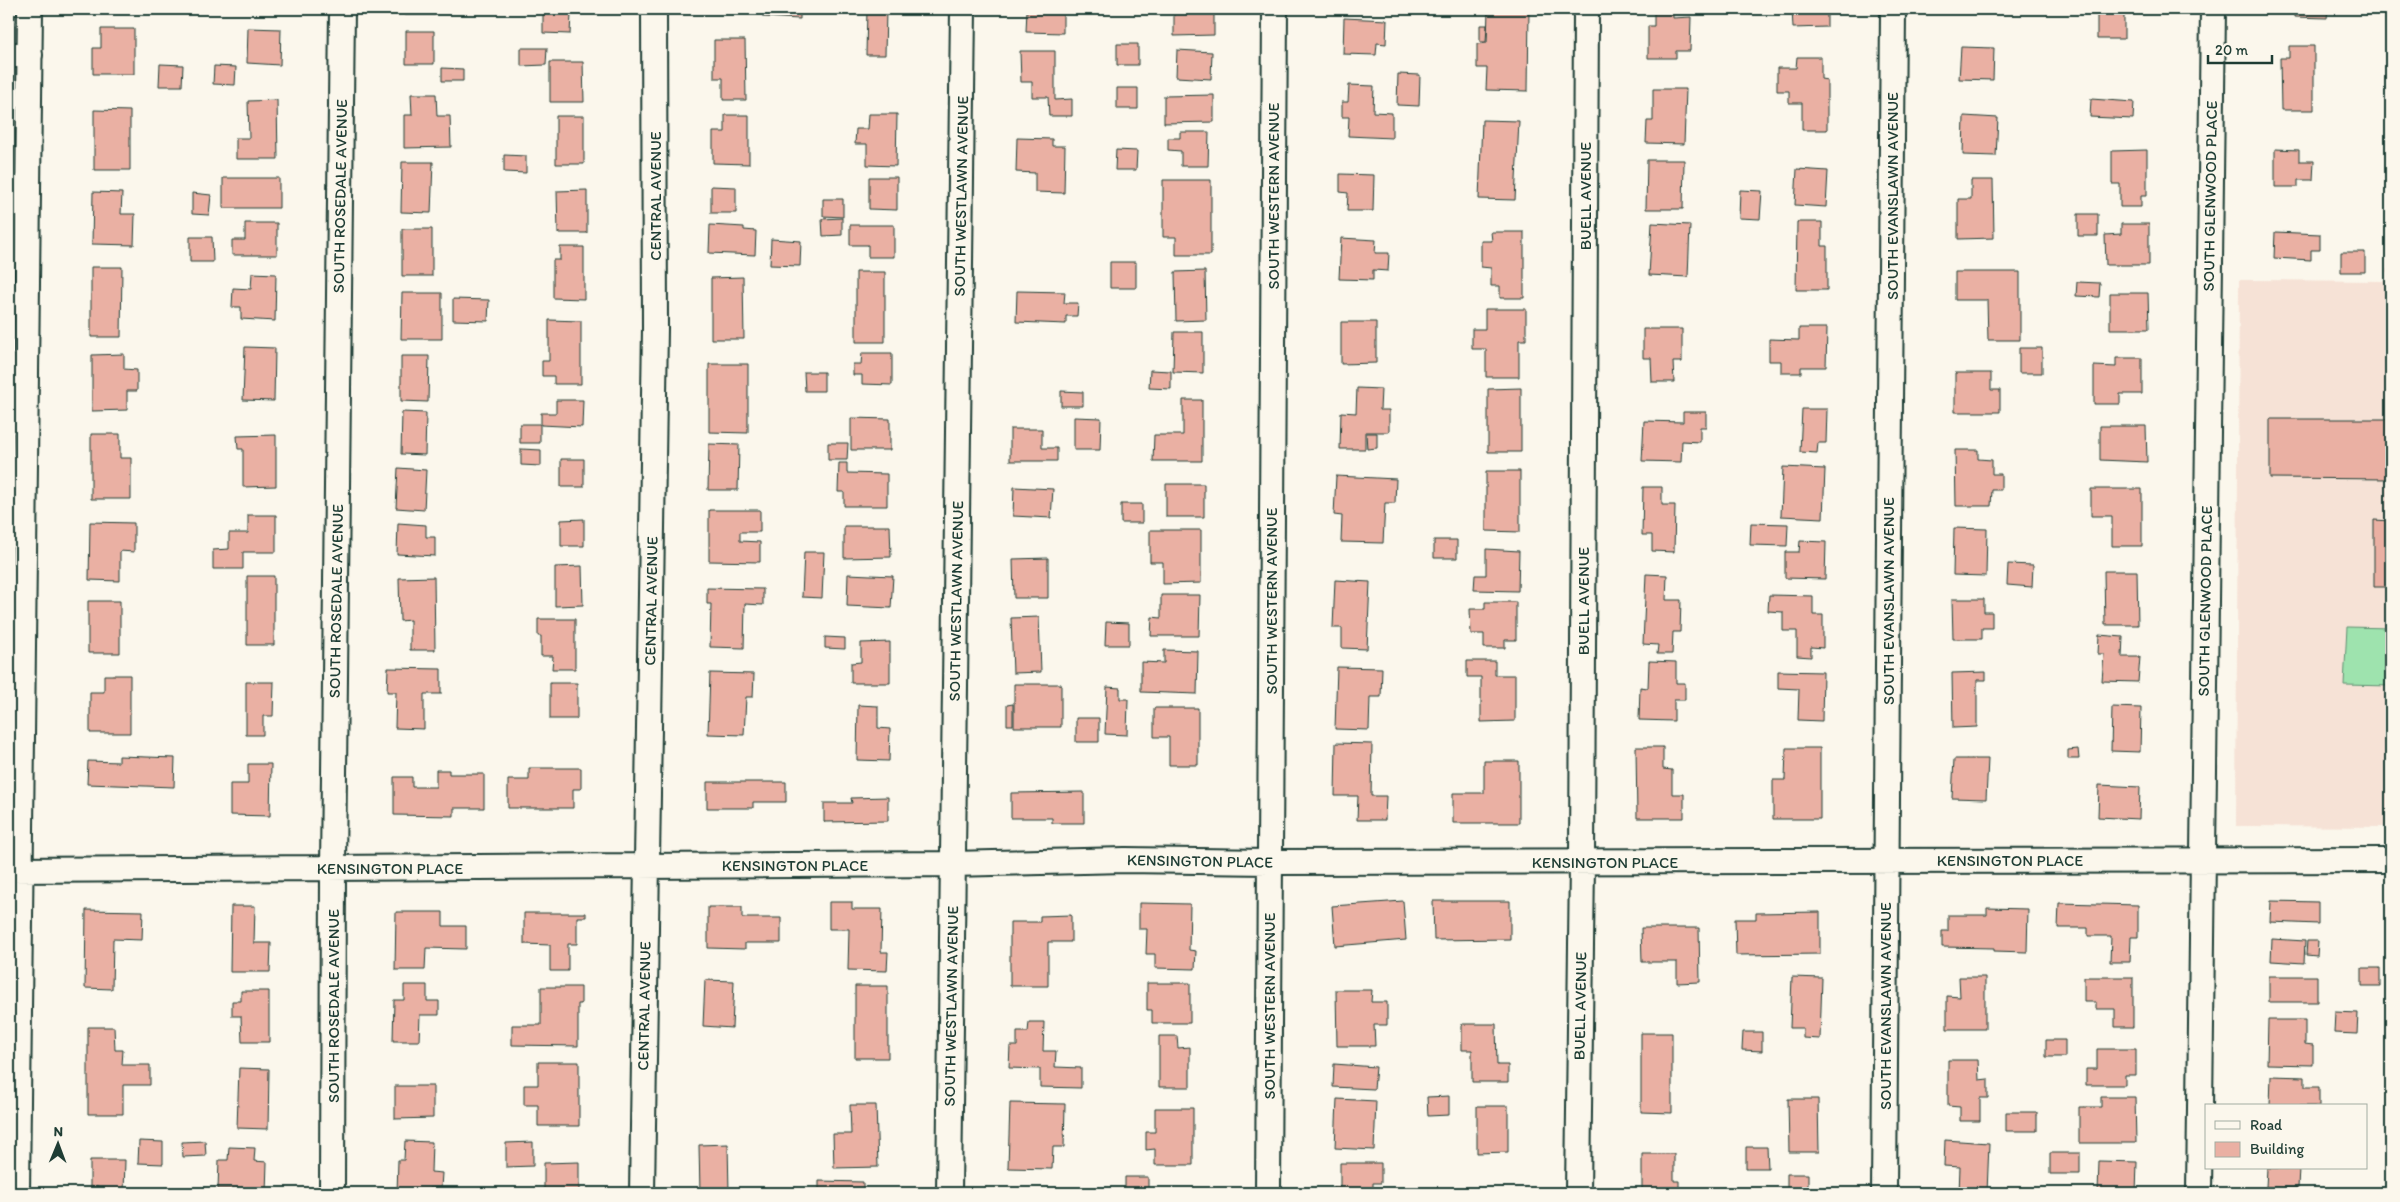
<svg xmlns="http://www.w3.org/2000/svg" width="2400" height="1202" font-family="Itim,sans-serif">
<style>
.built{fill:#f6e2d6}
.green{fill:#9ee3ae;stroke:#5e9071}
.building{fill:#eab0a3;stroke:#1f3d34}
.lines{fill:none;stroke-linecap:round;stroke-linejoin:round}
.minor-casing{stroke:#1f3d34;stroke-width:28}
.minor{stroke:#fbf7ec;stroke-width:24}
.labels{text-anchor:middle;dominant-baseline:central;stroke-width:4;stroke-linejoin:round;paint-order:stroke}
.street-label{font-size:16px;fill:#1f3d34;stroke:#fbf7ec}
</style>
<rect width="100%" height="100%" fill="#fbf7ec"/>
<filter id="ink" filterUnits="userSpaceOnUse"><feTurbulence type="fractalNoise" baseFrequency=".02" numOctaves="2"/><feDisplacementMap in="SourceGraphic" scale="10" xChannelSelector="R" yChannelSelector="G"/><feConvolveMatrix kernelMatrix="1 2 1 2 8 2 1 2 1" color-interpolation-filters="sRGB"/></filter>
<g filter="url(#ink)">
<path class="built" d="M2388,253H2391V827L2236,826L2239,280L2387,281Z"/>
<path class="green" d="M2347,627L2391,628V686L2344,685Z"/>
<path class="building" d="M95,9H135V10H95Z
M405,9H435V15H405Z
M543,9H580V14H571L570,34L543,33Z
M764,9H800V19L763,17Z
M867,9L886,10L885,55H866Z
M1027,9H1063V33L1026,32Z
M1488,9H1529L1528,91L1486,90L1487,68H1477V44L1487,43Z
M1654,9H1673V18L1691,17L1690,51H1676V58H1648V26H1654Z
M1792,9H1827V27L1793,28Z
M2110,9H2145V14H2124V39H2097V13H2110Z
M2294,9H2328L2327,18L2294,17Z
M1174,10H1214V35L1174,36Z
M1344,18L1387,20L1386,44L1377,43L1376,55L1343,54Z
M1480,25H1487L1486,42H1480Z
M248,28L281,29L280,65L247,63Z
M101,29H134V74H93V48H101Z
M406,31H434V64H406Z
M714,40H745L746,100H723V78H714Z
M1117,44H1138V65H1117Z
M2289,46H2314V110H2281L2280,58H2289Z
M1961,47L1994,48L1993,80L1959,79Z
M521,48H547L546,65L521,66Z
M1177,50L1212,52L1211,79L1176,77Z
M1020,51H1055V100L1072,99V116H1049L1048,97H1032V82H1021Z
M1797,57H1821V79L1827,80V130H1802V103H1789V91H1777V68H1796Z
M550,62H583L584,102H550Z
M160,64L183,65L182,86H159Z
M214,66L236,67L235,85L213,84Z
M442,68L463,69V81H442Z
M1398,74L1420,75L1419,106L1397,105Z
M1349,85L1374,86L1373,112L1392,113V138L1348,136L1349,117H1342V102H1348Z
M1117,88H1138V109H1117Z
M1653,89H1686L1684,144L1646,143L1647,121H1653Z
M411,94H436L437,116H450L451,147L404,148V115H412Z
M1214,95V122L1164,123V96Z
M2091,99L2134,102L2133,119L2090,117Z
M277,100L278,159H236V138H249L248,101Z
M94,110L130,111V170H94Z
M869,114H897L896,166L867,165V144H855L856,129H868Z
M725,115H749V164L713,163V132H725Z
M556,116H584V164H556Z
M1964,116L1998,118L1996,156L1963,155Z
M1482,120L1519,121L1515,200L1479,199Z
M1180,132H1209L1208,166H1181V151L1168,150V138H1180Z
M1017,138L1052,139V146H1065L1064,193L1035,192V173L1016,172Z
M2275,149L2299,150V161H2314L2313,180H2298V187H2275Z
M1116,150L1137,151L1136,170H1115Z
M2147,150V195H2141V207H2120V184H2112V151Z
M504,155L526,156V173L504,172Z
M1647,160H1684L1683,209H1646Z
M402,162H433L431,213L401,212Z
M1797,169L1828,171L1826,207L1795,205Z
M1340,174L1374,175L1373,211H1347L1348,193L1340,192Z
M869,177H897V210L869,209Z
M223,178H279V208H223Z
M1163,180H1211V255H1176V237H1163Z
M1971,180H1993L1994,238L1958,239V199H1971Z
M711,186L736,187V213H711Z
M587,190V233H558L557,191Z
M1740,190L1762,191L1760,219L1739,218Z
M93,192L122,193L121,214H135L134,245L92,244Z
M192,193L211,195L209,215L192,214Z
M823,199H843V217L823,216Z
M2078,214H2098V236H2078Z
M842,218V235L823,236L822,219Z
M1797,222H1822V246H1827V290H1796Z
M245,223H277V255H232V240H245Z
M1652,223L1690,225L1688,277L1649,275Z
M2121,224H2149V265H2106L2105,235L2121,234Z
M710,225L744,227V230L756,231L755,255L709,253Z
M850,225H894V257H868V245H850Z
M402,229H432V276H402Z
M1491,232H1524V298H1500V286H1491V268L1481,267V241H1492Z
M2275,232L2320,234V250H2311V260L2274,258Z
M190,237H212L213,262H190Z
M1341,238L1376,240L1375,253H1389L1388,271L1373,270V280L1339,279Z
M771,239L801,241L800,266L770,265Z
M560,247H584V299L553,298V260H560Z
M2341,252H2365V272H2341Z
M1110,262H1136V288H1110Z
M91,267H122L121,337H91Z
M1205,271L1206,320L1176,321L1175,272Z
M856,272H885V342H856Z
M1955,272H2020V340H1988L1987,300H1955Z
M252,273L276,274L275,321L241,319V307H232L233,288L251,289Z
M743,277L744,339H711V278Z
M2077,282L2100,283L2099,297L2076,296Z
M1017,291L1065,292L1064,303H1078L1077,316H1066V324L1016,322Z
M402,293H442V339H401Z
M2110,293H2148L2149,329H2110Z
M453,299L489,300L488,321L453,320Z
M1485,309H1526V340H1519V377H1486V349H1472V329H1485Z
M549,320L581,321V384H554V376H542V361H549Z
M1341,322H1376V363L1341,364Z
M1799,328H1827L1826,367H1801V373H1781V361H1769V339L1799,340Z
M1643,329H1682V362H1673L1674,382H1652L1651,358H1643Z
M1174,332H1203V373L1173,372Z
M245,347L275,348L274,401L243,400Z
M2019,348H2042V373H2019Z
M862,353H892V385L862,384V375H853V364H861Z
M124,354V369L137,370V391H127V410L92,411V355Z
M401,356H429L428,402L401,401Z
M2116,358H2142V394H2120V404H2094V366L2116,367Z
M709,364H748V433L709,432Z
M1150,370L1171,371V389L1149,388Z
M804,372H824V391H805Z
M1955,373H1991V390H2000V412H1955Z
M1357,388L1381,389L1380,410H1389V432H1365V449H1340L1341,412L1356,413Z
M1521,388V452H1488V389Z
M1061,391L1083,392V406H1061Z
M556,400H583L582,427L541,425V413H556Z
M1183,400H1202V461H1153L1154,435H1183Z
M1802,409H1827L1826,443H1818L1817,453L1800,452Z
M402,412L426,413L425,455L401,454Z
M1683,412H1706V427H1700V442L1682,441L1681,462L1642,461L1644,421L1683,422Z
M1074,417L1101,418L1100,450H1074Z
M851,418L890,419V450H851Z
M2270,419H2391V479L2270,478Z
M520,424H540V443H520Z
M2100,426H2146L2147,462L2100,460Z
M1010,429H1042V448H1057V461H1010Z
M1366,433H1377V448L1367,449Z
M91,434H120V458H131V499H91Z
M276,435V486L243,487V449H238L237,436Z
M828,443H848L847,460H828Z
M709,444L739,445L738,490H708Z
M521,449L541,450V466L521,465Z
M1955,450H1978V459L1992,460V474H2001V490H1992L1991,506H1956Z
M561,459H584V487H561Z
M839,463H847V473L887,474V506H844V492H838Z
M1783,467L1825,469L1823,518L1781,516Z
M398,468L426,470L424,510L396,508Z
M1486,471H1520V532L1486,531Z
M1336,476L1396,479L1395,503H1385L1383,543L1341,542L1342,516L1334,515Z
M1166,484H1204V517H1166Z
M1014,487L1053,489L1051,518L1013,516Z
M1643,487H1662V505H1675L1674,552L1652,551V535H1642Z
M2091,489H2142V546H2112V516H2091Z
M1121,504H1142V523H1121Z
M709,510H760V532H740V541L760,542V562L709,561Z
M248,515H276V552H243V569H213V550L229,549V533H248Z
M584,519V546H561V520Z
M2374,520L2391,521V587H2374Z
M90,522L134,523V552L120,551V581L89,580Z
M398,523L426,525V537H435V556L397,554Z
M1751,523L1788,524L1787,546L1750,545Z
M844,526H890L891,557L844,558Z
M1954,528L1987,529L1986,576L1953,575Z
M1150,530H1201V583L1163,584V562H1150Z
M1434,540H1457V558H1434Z
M1800,541L1826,542L1825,579L1785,578V552H1799Z
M1486,549L1519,551L1518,591L1474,590L1475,575H1486Z
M804,552H824L822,598L802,597Z
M1048,558V598H1014L1013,559Z
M2008,564L2033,565L2032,587L2007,585Z
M582,566L583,605L555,606V567Z
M2104,571H2137L2138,625H2105Z
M848,574L893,576L891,608L847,606Z
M1646,574L1667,575L1666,600H1681L1680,632H1673L1672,654H1657L1658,645L1643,644Z
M247,576H274V645H247Z
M434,577L435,650H410V620L400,621L399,578Z
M1335,580L1370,582L1367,649L1342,648V628H1333Z
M707,588L763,589V605L745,604L744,648L710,647L711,604H707Z
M1161,595H1200L1199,636H1151L1152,617L1161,618Z
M1769,595L1813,596V615H1823V648L1811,647V657L1797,656V631H1783V612L1768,611Z
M1952,599H1984V612H1992V628H1982V639H1953Z
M88,601H120V653H88Z
M1485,602H1516V640H1505V648H1484V634H1471L1470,609H1485Z
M1039,617L1041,672L1013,673L1011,618Z
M538,619H575V669H552L553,656H541V636H538Z
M1106,622L1129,623V645H1105Z
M2099,635L2123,637L2122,657H2140L2138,682L2102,681L2104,654H2098Z
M825,637L845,638V649L825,648Z
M890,642V683H851V663L861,662V643Z
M1164,650L1198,651L1197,694L1141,692V662L1164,663Z
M1467,661H1495V675H1515V721L1481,722V677H1467Z
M1649,661L1676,662V683H1685V700H1674V721L1639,720L1640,687L1648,688Z
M1337,667L1382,668L1381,697H1370L1369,730L1335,729Z
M388,668L441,669V694H424V729L395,728L396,692H387Z
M1778,671L1823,672L1822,721L1798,720L1799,689L1778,688Z
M1986,672V680H1977V727L1953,728L1952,673Z
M710,673L754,674L753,697H746L744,735L708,734Z
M104,675H130V733H90V692H104Z
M246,682H274L273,716H263V735H246Z
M550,683H577V719H550Z
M1014,684H1061V727H1014Z
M1107,687L1120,688V699H1128L1127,735L1105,734Z
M1013,704V725H1007V705Z
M858,705L878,706V728L890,729L889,761L857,760Z
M2112,707L2141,708L2140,752L2111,751Z
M1154,708H1198V765H1169V737H1154Z
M1076,718H1099V742H1076Z
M1336,743L1372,744L1371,796H1386L1385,820H1357L1358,796H1335Z
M1636,747H1663V769L1672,770V794H1684V818H1637Z
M1786,748H1820V819H1773V780H1785Z
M2078,749L2079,759H2068V750Z
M119,756L175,758L174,787L87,784L88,761L119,762Z
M1954,759H1988L1986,799L1952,798Z
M1484,761H1519V823H1453V793H1484Z
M248,764H271L270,816L230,815V784H248Z
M529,768H581V789H573V808H508V780H529Z
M436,770H449V774H484V808H454V816L394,815V777H412V787H436Z
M707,782H786V802H753V808H707Z
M2099,785L2140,787L2139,819L2098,817Z
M1084,792V823H1052V818H1011V793Z
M888,797V821L824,822V803H852L851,798Z
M1403,901L1406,940L1335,946L1332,906Z
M1433,901H1510V939L1434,940Z
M2271,901L2318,902V924L2270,922Z
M829,902H852V909H882L881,952H888L887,971L848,970L849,929H829Z
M1139,903L1190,904L1189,950L1196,951L1195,969L1155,968V954H1146L1147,929H1139Z
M2059,903L2138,905V937H2131L2130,962H2110L2111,936H2088V928H2058Z
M231,906H255L254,943H271L270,972H230Z
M708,907H742V918H781V943H745V949L708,948Z
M1987,908L2028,909L2027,952L1994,951V948L1942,947V931H1948V915H1987Z
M86,910L143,911L142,940L113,939L112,989L85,988Z
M396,912H443V926H466V949L426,948L425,970H395Z
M1820,912V954L1736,955L1735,919H1756V913Z
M524,913H586V917H577V944H568V971H550V945L524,944Z
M1071,915V942H1048V986H1010V922H1040V916Z
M1641,928H1699L1700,982L1677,983V962H1642Z
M2272,939L2305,941L2304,963L2271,961Z
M2307,941H2318L2317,956L2306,955Z
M2362,968H2380V986H2362Z
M2269,976H2317V1002H2269Z
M1792,977L1822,978L1820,1039L1803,1038V1028H1790Z
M1959,977H1985V1029H1947V996L1960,997Z
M2084,977H2133V1027H2115V1009H2096V1002H2084Z
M705,980L734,981L732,1028L703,1026Z
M1147,983H1190V1023H1152V1010H1147Z
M404,985H427V1001H439V1015H420L419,1041H393L394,1000H404Z
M855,986H888V1058H855Z
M541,987H581V1004H578V1046L512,1045V1025H541Z
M1336,990H1372L1371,1002H1387V1025H1374L1375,1046H1337Z
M241,991H269V1042H242L241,1016H232V1001H241Z
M2335,1012L2358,1013L2357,1034L2334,1033Z
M2268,1020H2305V1044L2313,1045V1065L2267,1064Z
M1029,1022H1044L1043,1051H1056L1055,1067L1081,1068V1088L1040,1087V1069L1009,1068L1010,1046H1017V1032H1028Z
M1462,1024H1496L1497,1065H1508V1082H1472V1050H1462Z
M88,1027H114L115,1050H123L122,1065H150V1085H123V1114H88Z
M1743,1032H1762V1051L1742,1050Z
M1641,1033H1672V1113L1641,1112Z
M1159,1036H1177L1178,1048L1190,1047V1087H1159Z
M2046,1040H2065V1057H2046Z
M2097,1049H2136V1075H2125V1085H2086V1069H2097Z
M1948,1060H1978L1979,1080L1988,1079V1098H1980V1121H1960V1107L1948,1106Z
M538,1062H579V1126H538V1105H524V1085H538Z
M1334,1064L1376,1067L1374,1089L1333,1087Z
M239,1068L269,1069L268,1129L237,1128Z
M2271,1076L2305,1077V1087H2319V1106H2270Z
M395,1086H433V1118L395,1119Z
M1449,1096V1115L1428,1116L1427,1097Z
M2101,1097H2135L2136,1143H2079V1107H2101Z
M1337,1099L1376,1101L1374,1150L1335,1148Z
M1788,1099H1818L1819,1152H1789Z
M1010,1103L1065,1104L1064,1147H1053L1052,1169L1008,1168Z
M850,1105H876L878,1167L834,1168L833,1134H851Z
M1477,1106H1508V1152L1477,1153Z
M1155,1108H1193V1165H1155V1149L1146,1150V1132H1155Z
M2006,1112H2037V1131H2006Z
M1945,1140L1989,1143L1987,1193H1959L1960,1167L1944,1166Z
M139,1141L163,1142V1164L138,1163Z
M205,1141L206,1156L183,1157L182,1142Z
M405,1141L432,1142L431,1172L442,1173L441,1188H430L429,1193H397L398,1160H404Z
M533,1142V1166L506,1167V1143Z
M728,1144L729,1193H700L699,1145Z
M229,1147L255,1148L254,1161L267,1162L266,1193H232V1189H218L219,1160H228Z
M1746,1147H1767L1768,1168H1746Z
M2050,1153H2080V1174H2050Z
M1642,1154H1674V1181H1679V1193H1642Z
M90,1160H125L124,1193H97L98,1187H90Z
M2099,1161L2137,1162L2136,1193H2098Z
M579,1162V1193H544V1163Z
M1340,1163H1381V1183H1373V1193H1334V1187H1340Z
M2267,1168H2299L2298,1188L2266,1187Z
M1787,1174H1808V1193H1787Z
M1125,1177H1148V1193H1125Z
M819,1181L863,1182V1193H819Z
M1162,1190H1195V1193H1162Z
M1008,1191H1036V1193H1008Z"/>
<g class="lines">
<g class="minor-casing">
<path id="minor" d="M9,55H30
M9,870L952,864L1125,860L1269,862L2391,860
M17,1193L30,9
M332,1193L333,869L342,9
M642,1193L655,328L654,9
M949,1193L963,9
M1268,1193L1275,9
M1578,1193L1582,862L1586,9
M1884,1193L1893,9
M2199,1193L2213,9"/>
</g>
<use href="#minor" class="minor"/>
</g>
</g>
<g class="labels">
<g class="street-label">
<text transform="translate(340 196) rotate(-89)">SOUTH ROSEDALE AVENUE</text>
<text transform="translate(655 196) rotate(-90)">CENTRAL AVENUE</text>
<text transform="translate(961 196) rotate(-89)">SOUTH WESTLAWN AVENUE</text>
<text transform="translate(1273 196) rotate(-90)">SOUTH WESTERN AVENUE</text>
<text transform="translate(1585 196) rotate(-90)">BUELL AVENUE</text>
<text transform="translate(1892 196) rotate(-90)">SOUTH EVANSLAWN AVENUE</text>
<text transform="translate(2210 196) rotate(-89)">SOUTH GLENWOOD PLACE</text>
<text transform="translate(336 601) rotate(-89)">SOUTH ROSEDALE AVENUE</text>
<text transform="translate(651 601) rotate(-89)">CENTRAL AVENUE</text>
<text transform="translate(956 601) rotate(-89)">SOUTH WESTLAWN AVENUE</text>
<text transform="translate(1271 601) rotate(-90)">SOUTH WESTERN AVENUE</text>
<text transform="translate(1583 601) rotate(-90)">BUELL AVENUE</text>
<text transform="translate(1888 601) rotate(-90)">SOUTH EVANSLAWN AVENUE</text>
<text transform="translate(2205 601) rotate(-89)">SOUTH GLENWOOD PLACE</text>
<text x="2010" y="860">KENSINGTON PLACE</text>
<text transform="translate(1200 861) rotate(1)">KENSINGTON PLACE</text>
<text x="1605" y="862">KENSINGTON PLACE</text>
<text x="795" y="865">KENSINGTON PLACE</text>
<text x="390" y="868">KENSINGTON PLACE</text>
<text transform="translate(333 1006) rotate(-90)">SOUTH ROSEDALE AVENUE</text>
<text transform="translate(644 1006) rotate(-89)">CENTRAL AVENUE</text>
<text transform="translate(951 1006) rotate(-89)">SOUTH WESTLAWN AVENUE</text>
<text transform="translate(1269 1006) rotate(-90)">SOUTH WESTERN AVENUE</text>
<text transform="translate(1580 1006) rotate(-89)">BUELL AVENUE</text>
<text transform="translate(1885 1006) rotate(-90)">SOUTH EVANSLAWN AVENUE</text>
</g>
</g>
<rect width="2400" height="1202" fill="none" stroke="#fbf7ec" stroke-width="30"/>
<rect x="15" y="15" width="2370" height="1172" fill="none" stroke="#1f3d34" stroke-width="2" filter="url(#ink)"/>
<rect x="2205" y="1104" width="162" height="65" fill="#fbf7ec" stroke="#a3ada2"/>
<rect x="2215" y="1121" width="25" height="8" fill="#fbf7ec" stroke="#a3ada2"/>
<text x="2250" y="1130" font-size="15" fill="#1f3d34">Road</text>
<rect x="2215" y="1142" width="25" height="15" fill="#eab0a3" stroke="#a3ada2"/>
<text x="2250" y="1154" font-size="15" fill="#1f3d34">Building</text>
<g transform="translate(58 1144) rotate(1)" stroke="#fbf7ec" stroke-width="4" paint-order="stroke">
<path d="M0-4L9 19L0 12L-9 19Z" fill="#1f3d34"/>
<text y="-8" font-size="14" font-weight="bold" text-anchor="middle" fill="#1f3d34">N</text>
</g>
<path d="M2208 55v8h64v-8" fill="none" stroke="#1f3d34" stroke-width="2.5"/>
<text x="2215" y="55" font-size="15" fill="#1f3d34" stroke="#fbf7ec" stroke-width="4" paint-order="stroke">20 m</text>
</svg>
